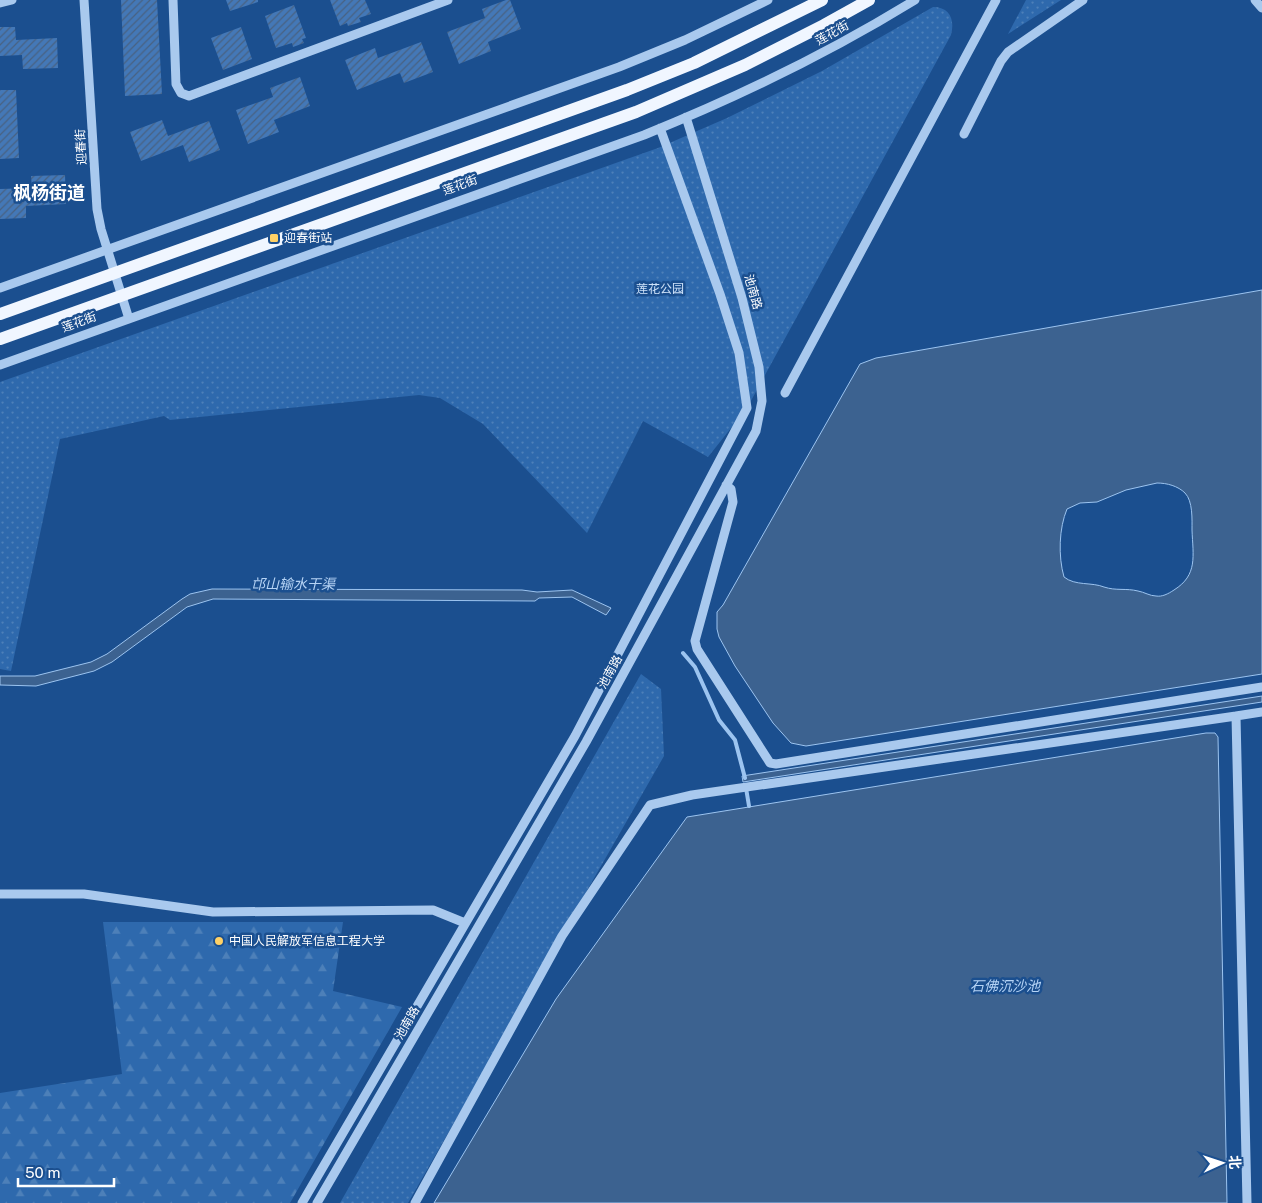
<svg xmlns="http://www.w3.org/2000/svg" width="1262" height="1203" font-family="'Public Sans','Noto Sans SC',sans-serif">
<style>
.grass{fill:url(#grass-dots)}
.forest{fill:url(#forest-firs)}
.water{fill:#3c6290;stroke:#9cc4f0;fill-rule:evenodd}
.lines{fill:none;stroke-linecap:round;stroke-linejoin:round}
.stream{stroke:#9cc4f0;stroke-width:4}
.building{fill:url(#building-hatch)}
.minor{stroke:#a9c9ee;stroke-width:9}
.major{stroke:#f0f6ff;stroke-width:12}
.poi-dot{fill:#ffd166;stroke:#1b4f8f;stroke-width:2}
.labels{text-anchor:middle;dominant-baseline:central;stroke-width:5;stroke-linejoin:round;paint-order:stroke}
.street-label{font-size:12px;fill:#fff;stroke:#1b4f8f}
.poi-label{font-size:12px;fill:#fff;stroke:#1b4f8f;text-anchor:start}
.park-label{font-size:12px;fill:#cfe3fa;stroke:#1b4f8f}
.water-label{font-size:14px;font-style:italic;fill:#b5d3f5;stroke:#1b4f8f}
.district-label{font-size:18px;font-weight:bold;fill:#fff;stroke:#1b4f8f}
</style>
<defs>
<pattern id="grass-dots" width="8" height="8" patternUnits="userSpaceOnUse" patternTransform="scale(1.25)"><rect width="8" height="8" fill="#2e69ad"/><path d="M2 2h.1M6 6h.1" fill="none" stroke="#4d80b9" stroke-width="1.8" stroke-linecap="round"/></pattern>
<pattern id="forest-firs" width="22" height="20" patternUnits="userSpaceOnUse" patternTransform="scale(1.25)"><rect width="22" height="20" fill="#2e69ad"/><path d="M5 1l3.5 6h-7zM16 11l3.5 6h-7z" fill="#4d80b9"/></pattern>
<pattern id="building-hatch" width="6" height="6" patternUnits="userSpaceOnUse" patternTransform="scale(1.25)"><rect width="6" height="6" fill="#4478b7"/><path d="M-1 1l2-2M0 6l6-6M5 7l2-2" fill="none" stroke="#486282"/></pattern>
</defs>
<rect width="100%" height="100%" fill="#1b4f8f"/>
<path class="grass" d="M1026,0H1061L1008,34Z
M933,7C950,7 955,20 951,35L747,408L708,457L643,421L587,533L483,424L440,398L419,395L170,420L164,416L60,439L11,671L0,669V382L658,148L727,118L822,71Z
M641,674L661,689L664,756L408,1203H340Z"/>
<path class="forest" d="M103,922H343L333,991L402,1007L290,1203H0V1093L122,1074Z"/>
<path class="water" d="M1262,290V674L806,746L791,743L773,723L735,666L719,637L717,629V612L723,605L860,364L876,358ZM1157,483C1167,483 1178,486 1185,493C1193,501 1192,520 1192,530C1193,556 1198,575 1174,590C1168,594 1162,597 1156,596C1150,596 1144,592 1138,591C1126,588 1116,591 1104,587C1092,582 1075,586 1064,577C1058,556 1059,528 1067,509L1080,503L1097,502L1126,490Z
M212,589L522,590L537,592L572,590L611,608L606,615L572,597L539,598L535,601L213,599L187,607L112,662L94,671L36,686L0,685V676H35L91,662L107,654L182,599L190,594Z
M1262,696V702L743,782L742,776Z
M1206,733H1215L1218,737L1227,1203H434L556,999L687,817Z"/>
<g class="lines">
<path class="stream" d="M683,653L695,667L719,720L735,740L745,778
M746,788L749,806"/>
</g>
<path class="building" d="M121,0H157L162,94L125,96Z
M226,0H258V2L230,11Z
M330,0H365L371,14L359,18L361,22L348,26L347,23L340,26Z
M506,0H510L521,29L488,42L491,51L459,64L447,32L485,18L482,9Z
M294,5L306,38L302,39L304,43L293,47L292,43L276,48L265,16Z
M0,27H15L16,40L57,38L58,68L23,69L22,55L0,56Z
M241,27L252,59L223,70L211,38Z
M421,42L433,72L404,83L400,73L357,90L345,60L375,48L378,58Z
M300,77L310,106L274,120L279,132L248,144L236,110L273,97L270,88Z
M0,90H16L19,158L0,159Z
M162,120L168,136L209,121L220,150L189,162L183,145L141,161L130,132Z
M65,175L66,204L26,206V218L0,219V189L32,188L31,176Z"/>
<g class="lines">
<path class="minor" d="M84,0L97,209L101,229L129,319
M173,0L176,84L181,93L189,96L448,0
M1255,0L1262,8
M0,3L12,0
M964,134L1001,61L1008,52L1083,0
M0,288L619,67L685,40L768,0
M0,365L644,135C738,97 829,53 915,0
M785,393L996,0
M726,485L731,489L733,502L695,641L697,649L770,763L776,764L1262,687
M1236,716L1262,712
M0,894H84L213,912L433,910L465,923
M302,1203L575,736L747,408L739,353L720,294L660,128
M317,1203L586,742L756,431L762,401L759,367L742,298L686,117
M415,1203L562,936L650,805L692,795L1236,716L1247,1203"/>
<path class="major" d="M0,314L627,90L694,63L822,0
M0,339L636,112L745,65L824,25L869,0"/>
</g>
<g class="poi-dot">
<rect x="269" y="233" width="10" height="10" rx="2.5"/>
<circle cx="219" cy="941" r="5"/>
</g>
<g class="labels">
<g class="street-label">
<text transform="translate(832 33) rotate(-29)">莲花街</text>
<text transform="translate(81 147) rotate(-93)">迎春街</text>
<text transform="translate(460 185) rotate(-20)">莲花街</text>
<text transform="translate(753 292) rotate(74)">池南路</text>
<text transform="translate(79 322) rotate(-20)">莲花街</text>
<text transform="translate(610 672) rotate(-61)">池南路</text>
<text transform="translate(407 1023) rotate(-60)">池南路</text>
</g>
<g class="poi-label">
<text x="284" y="238">迎春街站</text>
<text x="229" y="941">中国人民解放军信息工程大学</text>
</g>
<g class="park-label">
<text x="660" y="289">莲花公园</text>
</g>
<g class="water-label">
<text x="293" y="584">邙山输水干渠</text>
<text x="1005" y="986">石佛沉沙池</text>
</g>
<g class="district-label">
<text x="49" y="192">枫杨街道</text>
</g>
</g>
<g transform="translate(1222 1163) rotate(87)" stroke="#1b4f8f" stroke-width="4" paint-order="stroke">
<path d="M0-4L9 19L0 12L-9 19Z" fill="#ffffff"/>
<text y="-8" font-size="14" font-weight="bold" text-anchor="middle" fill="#ffffff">北</text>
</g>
<path d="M18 1178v8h96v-8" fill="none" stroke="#ffffff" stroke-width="2.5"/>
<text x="25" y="1178" font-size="15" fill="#ffffff" stroke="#1b4f8f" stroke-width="4" paint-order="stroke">50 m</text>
</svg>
